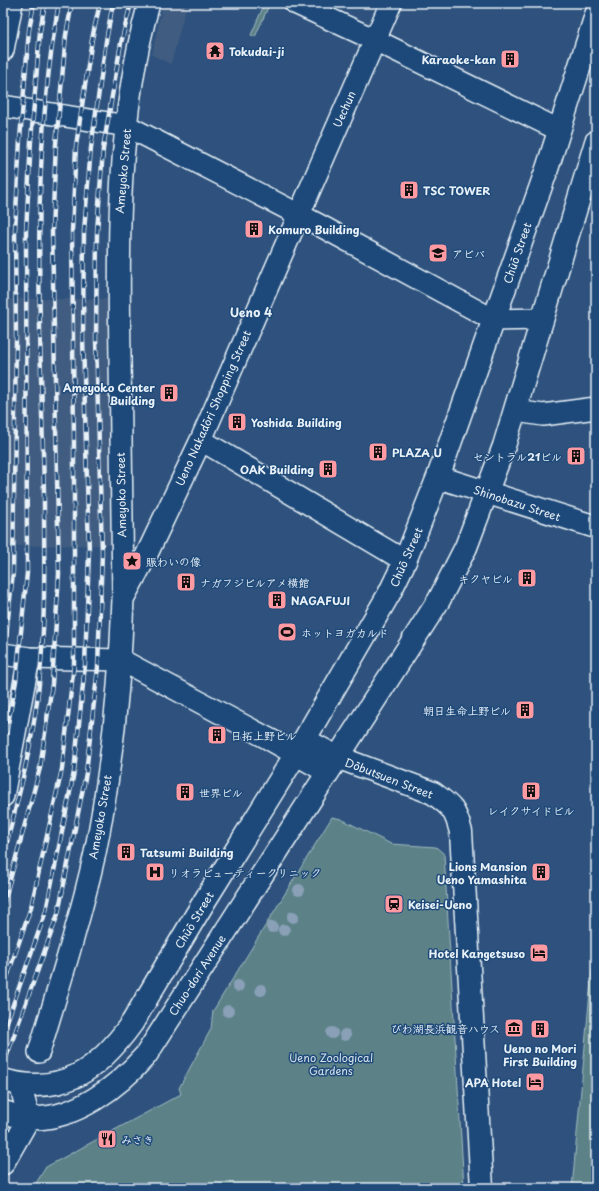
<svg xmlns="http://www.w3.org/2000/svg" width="599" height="1191" font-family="'Playpen Sans','Klee One',sans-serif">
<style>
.built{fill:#405c81}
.green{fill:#5c8288;stroke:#a2bac0}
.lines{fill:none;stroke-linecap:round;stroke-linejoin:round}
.minor-casing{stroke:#e8f1f8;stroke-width:24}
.tertiary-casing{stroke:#e8f1f8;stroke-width:25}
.secondary-casing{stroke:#e8f1f8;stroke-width:25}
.minor{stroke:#1f4a7a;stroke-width:21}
.tertiary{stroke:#1f4a7a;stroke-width:22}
.secondary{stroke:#1f4a7a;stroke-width:22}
.rail-casing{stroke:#e8f1f8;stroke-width:4.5}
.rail{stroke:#1f4a7a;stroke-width:3;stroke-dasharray:9;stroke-linecap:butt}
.tree{fill:#89a0b7}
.labels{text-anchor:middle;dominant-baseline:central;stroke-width:3;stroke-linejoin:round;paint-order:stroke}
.poi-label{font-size:11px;font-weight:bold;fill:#e8f1f8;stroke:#1f4a7a;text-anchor:start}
.street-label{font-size:11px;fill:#e8f1f8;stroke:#1f4a7a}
.park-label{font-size:11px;fill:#d3e0e7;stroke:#1f4a7a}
.neighbourhood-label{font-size:12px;font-weight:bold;fill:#e8f1f8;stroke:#1f4a7a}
</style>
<rect width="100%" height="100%" fill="#2e527d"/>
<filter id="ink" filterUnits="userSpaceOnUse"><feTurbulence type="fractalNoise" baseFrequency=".025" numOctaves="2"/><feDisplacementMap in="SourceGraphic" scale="8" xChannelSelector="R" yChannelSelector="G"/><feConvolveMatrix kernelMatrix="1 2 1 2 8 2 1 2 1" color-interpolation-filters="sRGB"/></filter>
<g filter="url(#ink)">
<path class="built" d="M163,3H188L184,14L171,64L152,55Z
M3,299H111L110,545L3,546Z"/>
<path class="green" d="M260,3H270L255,37L251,35L264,5Z
M332,817L341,819L391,844L436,847L444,854L464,1188H33L46,1167L181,1094L179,1088L211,1029L213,1011Z
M596,926V1188H572L575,1155Z"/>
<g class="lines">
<g class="minor-casing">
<path id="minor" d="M295,3L375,40L559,130
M3,50L12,3
M3,106L127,126L319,225L494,320L542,319
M516,411L543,415L596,408
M201,440L405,561
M124,597L145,558L201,440L391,3
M3,654L29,658L121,660L269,739L327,772
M3,796L29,658
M39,1052C59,986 80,920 95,853C112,769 120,684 123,599C122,519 121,438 120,357C118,239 117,118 149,3
M3,1164L29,1118L20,1084"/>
</g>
<g class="tertiary-casing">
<path id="tertiary" d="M305,740L337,757L433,793C452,807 455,809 461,832L482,1188"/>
</g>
<g class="secondary-casing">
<path id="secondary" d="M438,477L596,527
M3,1080C63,1097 99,1069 132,1023L204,902L296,754L389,594L405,561L438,477L547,169L596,15
M3,1112C12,1114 21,1118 30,1118C74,1121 119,1086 146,1055L439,600L466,547L504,446L596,142"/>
</g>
<use href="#minor" class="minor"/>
<use href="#tertiary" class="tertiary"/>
<use href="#secondary" class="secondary"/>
<g class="rail-casing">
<path id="rail" d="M3,664L13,572L16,338L15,231L20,139L29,30L34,3
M3,750L16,681L27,573L26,231L31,141L40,31L45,3
M3,857C18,800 33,743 39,684C46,621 44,557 44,494C41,331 29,164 59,3
M3,906L40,768L52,684L59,574L52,231L56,144L66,35L72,3
M3,989L31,907L62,769L74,664V445L72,231L76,146L92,39L100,3
M3,1033L46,911L74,772L85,665L89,552L83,338L84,231L91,148L106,41L113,3
M3,1066L58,914L86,773L98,667L102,553L96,339L97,232L103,149L121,43L131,3"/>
</g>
<use href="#rail" class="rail"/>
</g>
<g class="tree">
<circle cx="299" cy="890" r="6"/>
<circle cx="293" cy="917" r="6"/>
<circle cx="272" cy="927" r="6"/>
<circle cx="284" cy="930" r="6"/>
<circle cx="238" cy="986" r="6"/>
<circle cx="261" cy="990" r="6"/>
<circle cx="228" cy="1011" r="6"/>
<circle cx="332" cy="1033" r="6"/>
<circle cx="345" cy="1035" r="6"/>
</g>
</g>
<defs>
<g id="temple-square" transform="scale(1)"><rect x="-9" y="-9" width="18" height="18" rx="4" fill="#ff9aa2" stroke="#1f4a7a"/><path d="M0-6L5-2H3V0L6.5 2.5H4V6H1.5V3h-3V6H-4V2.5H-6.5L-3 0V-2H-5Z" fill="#111"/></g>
<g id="building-square" transform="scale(1)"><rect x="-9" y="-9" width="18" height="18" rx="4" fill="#ff9aa2" stroke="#1f4a7a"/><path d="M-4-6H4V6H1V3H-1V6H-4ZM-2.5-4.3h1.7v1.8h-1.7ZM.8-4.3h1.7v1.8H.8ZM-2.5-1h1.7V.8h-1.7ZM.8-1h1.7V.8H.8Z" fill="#111"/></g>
<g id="university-square" transform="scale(1)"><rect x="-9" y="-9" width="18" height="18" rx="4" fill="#ff9aa2" stroke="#1f4a7a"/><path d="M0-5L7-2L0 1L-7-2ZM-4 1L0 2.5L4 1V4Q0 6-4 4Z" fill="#111"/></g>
<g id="sight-square" transform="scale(1)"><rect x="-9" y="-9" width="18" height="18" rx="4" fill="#ff9aa2" stroke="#1f4a7a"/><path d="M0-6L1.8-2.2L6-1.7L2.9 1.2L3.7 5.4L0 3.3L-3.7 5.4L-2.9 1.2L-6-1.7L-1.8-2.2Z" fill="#111"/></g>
<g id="stadium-square" transform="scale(1)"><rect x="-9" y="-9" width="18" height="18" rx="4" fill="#ff9aa2" stroke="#1f4a7a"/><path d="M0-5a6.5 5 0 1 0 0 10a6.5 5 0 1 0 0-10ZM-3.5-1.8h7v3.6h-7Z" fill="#111"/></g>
<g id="hospital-square" transform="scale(1)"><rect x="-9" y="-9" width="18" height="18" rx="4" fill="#ff9aa2" stroke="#1f4a7a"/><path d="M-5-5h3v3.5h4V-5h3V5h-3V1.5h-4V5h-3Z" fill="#111"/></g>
<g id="station-square" transform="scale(1)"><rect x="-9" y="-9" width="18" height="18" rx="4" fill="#ff9aa2" stroke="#1f4a7a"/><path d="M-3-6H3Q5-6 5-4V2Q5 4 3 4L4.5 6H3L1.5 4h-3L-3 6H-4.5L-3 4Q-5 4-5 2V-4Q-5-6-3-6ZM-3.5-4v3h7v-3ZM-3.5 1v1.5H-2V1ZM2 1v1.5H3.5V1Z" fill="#111"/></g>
<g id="hotel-square" transform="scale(1)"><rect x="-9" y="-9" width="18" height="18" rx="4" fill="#ff9aa2" stroke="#1f4a7a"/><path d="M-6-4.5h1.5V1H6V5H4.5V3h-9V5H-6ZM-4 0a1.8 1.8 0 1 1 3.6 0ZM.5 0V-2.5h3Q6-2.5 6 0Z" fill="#111"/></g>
<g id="museum-square" transform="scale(1)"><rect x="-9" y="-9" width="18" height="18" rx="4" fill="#ff9aa2" stroke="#1f4a7a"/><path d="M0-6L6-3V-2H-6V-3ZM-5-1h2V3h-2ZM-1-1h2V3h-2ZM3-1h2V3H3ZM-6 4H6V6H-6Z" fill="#111"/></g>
<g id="restaurant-square" transform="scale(1)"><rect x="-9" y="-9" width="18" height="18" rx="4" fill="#ff9aa2" stroke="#1f4a7a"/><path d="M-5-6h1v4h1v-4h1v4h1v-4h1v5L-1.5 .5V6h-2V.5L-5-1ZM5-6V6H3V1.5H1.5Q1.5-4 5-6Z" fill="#111"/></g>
</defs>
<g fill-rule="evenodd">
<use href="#temple-square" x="215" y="51"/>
<use href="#building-square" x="510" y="59"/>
<use href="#building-square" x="409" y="190"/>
<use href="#building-square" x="254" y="229"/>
<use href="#university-square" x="438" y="253"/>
<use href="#building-square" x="169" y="393"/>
<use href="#building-square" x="237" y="422"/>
<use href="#building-square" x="378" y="452"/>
<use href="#building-square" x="576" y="456"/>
<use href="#building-square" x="328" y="469"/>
<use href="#sight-square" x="132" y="561"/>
<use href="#building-square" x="527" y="578"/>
<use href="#building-square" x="186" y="582"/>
<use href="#building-square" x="277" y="600"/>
<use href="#stadium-square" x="287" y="632"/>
<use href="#building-square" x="525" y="710"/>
<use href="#building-square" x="217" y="735"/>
<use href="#building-square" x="531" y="791"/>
<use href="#building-square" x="185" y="792"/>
<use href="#building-square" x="126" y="852"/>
<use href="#hospital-square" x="155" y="872"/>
<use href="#building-square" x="541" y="872"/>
<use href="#station-square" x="394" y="904"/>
<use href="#hotel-square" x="539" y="953"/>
<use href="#museum-square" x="514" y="1028"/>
<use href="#building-square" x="540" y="1029"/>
<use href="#hotel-square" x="535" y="1082"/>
<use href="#restaurant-square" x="107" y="1139"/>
</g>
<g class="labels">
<g class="poi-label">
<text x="229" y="51">Tokudai-ji</text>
<text x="496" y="59" text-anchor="end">Karaoke-kan</text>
<text x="423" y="190">TSC TOWER</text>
<text x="268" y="229">Komuro Building</text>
<text x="452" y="253">アビバ</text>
<text x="155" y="387" text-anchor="end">Ameyoko Center<tspan x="155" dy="13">Building</tspan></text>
<text x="251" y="422">Yoshida Building</text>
<text x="392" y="452">PLAZA U</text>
<text x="562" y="456" text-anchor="end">セントラル21ビル</text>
<text x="314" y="469" text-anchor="end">OAK Building</text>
<text x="146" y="561">賑わいの像</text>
<text x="513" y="578" text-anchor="end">キクヤビル</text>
<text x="200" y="582">ナガフジビルアメ横館</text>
<text x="291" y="600">NAGAFUJI</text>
<text x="301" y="632">ホットヨガカルド</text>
<text x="511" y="710" text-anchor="end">朝日生命上野ビル</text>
<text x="231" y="735">日拓上野ビル</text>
<text x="199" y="792">世界ビル</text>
<text x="531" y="810" text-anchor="middle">レイクサイドビル</text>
<text x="140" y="852">Tatsumi Building</text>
<text x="527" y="866" text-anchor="end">Lions Mansion<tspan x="527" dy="13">Ueno Yamashita</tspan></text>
<text x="169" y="872">リオラビューティークリニック</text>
<text x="408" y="904">Keisei-Ueno</text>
<text x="525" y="953" text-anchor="end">Hotel Kangetsuso</text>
<text x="500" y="1028" text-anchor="end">びわ湖長浜観音ハウス</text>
<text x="540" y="1048" text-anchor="middle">Ueno no Mori<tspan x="540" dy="13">First Building</tspan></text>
<text x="521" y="1082" text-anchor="end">APA Hotel</text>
<text x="121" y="1139">みさき</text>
</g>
<g class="street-label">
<text transform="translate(344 109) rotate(-66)">Uechun</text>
<text transform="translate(123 171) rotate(-85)">Ameyoko Street</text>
<text transform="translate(517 253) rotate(-71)">Chūō Street</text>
<text transform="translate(213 408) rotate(-66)">Ueno Nakadōri Shopping Street</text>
<text transform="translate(121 495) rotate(-91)">Ameyoko Street</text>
<text transform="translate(517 503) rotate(18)">Shinobazu Street</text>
<text transform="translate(406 557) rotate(-66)">Chūō Street</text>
<text transform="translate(389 778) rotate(21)">Dōbutsuen Street</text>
<text transform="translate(100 817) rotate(-80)">Ameyoko Street</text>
<text transform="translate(194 920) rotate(-59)">Chūō Street</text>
<text transform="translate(197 975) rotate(-57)">Chuo-dori Avenue</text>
</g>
<g class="park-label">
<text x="331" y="1057">Ueno Zoological<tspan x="331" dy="13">Gardens</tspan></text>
</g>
<g class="neighbourhood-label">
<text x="251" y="312">Ueno 4</text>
</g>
</g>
<rect width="599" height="1191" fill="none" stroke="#1f4a7a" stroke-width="16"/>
<rect x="8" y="8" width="583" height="1175" fill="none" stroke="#e8f1f8" stroke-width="1.5" filter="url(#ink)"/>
</svg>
